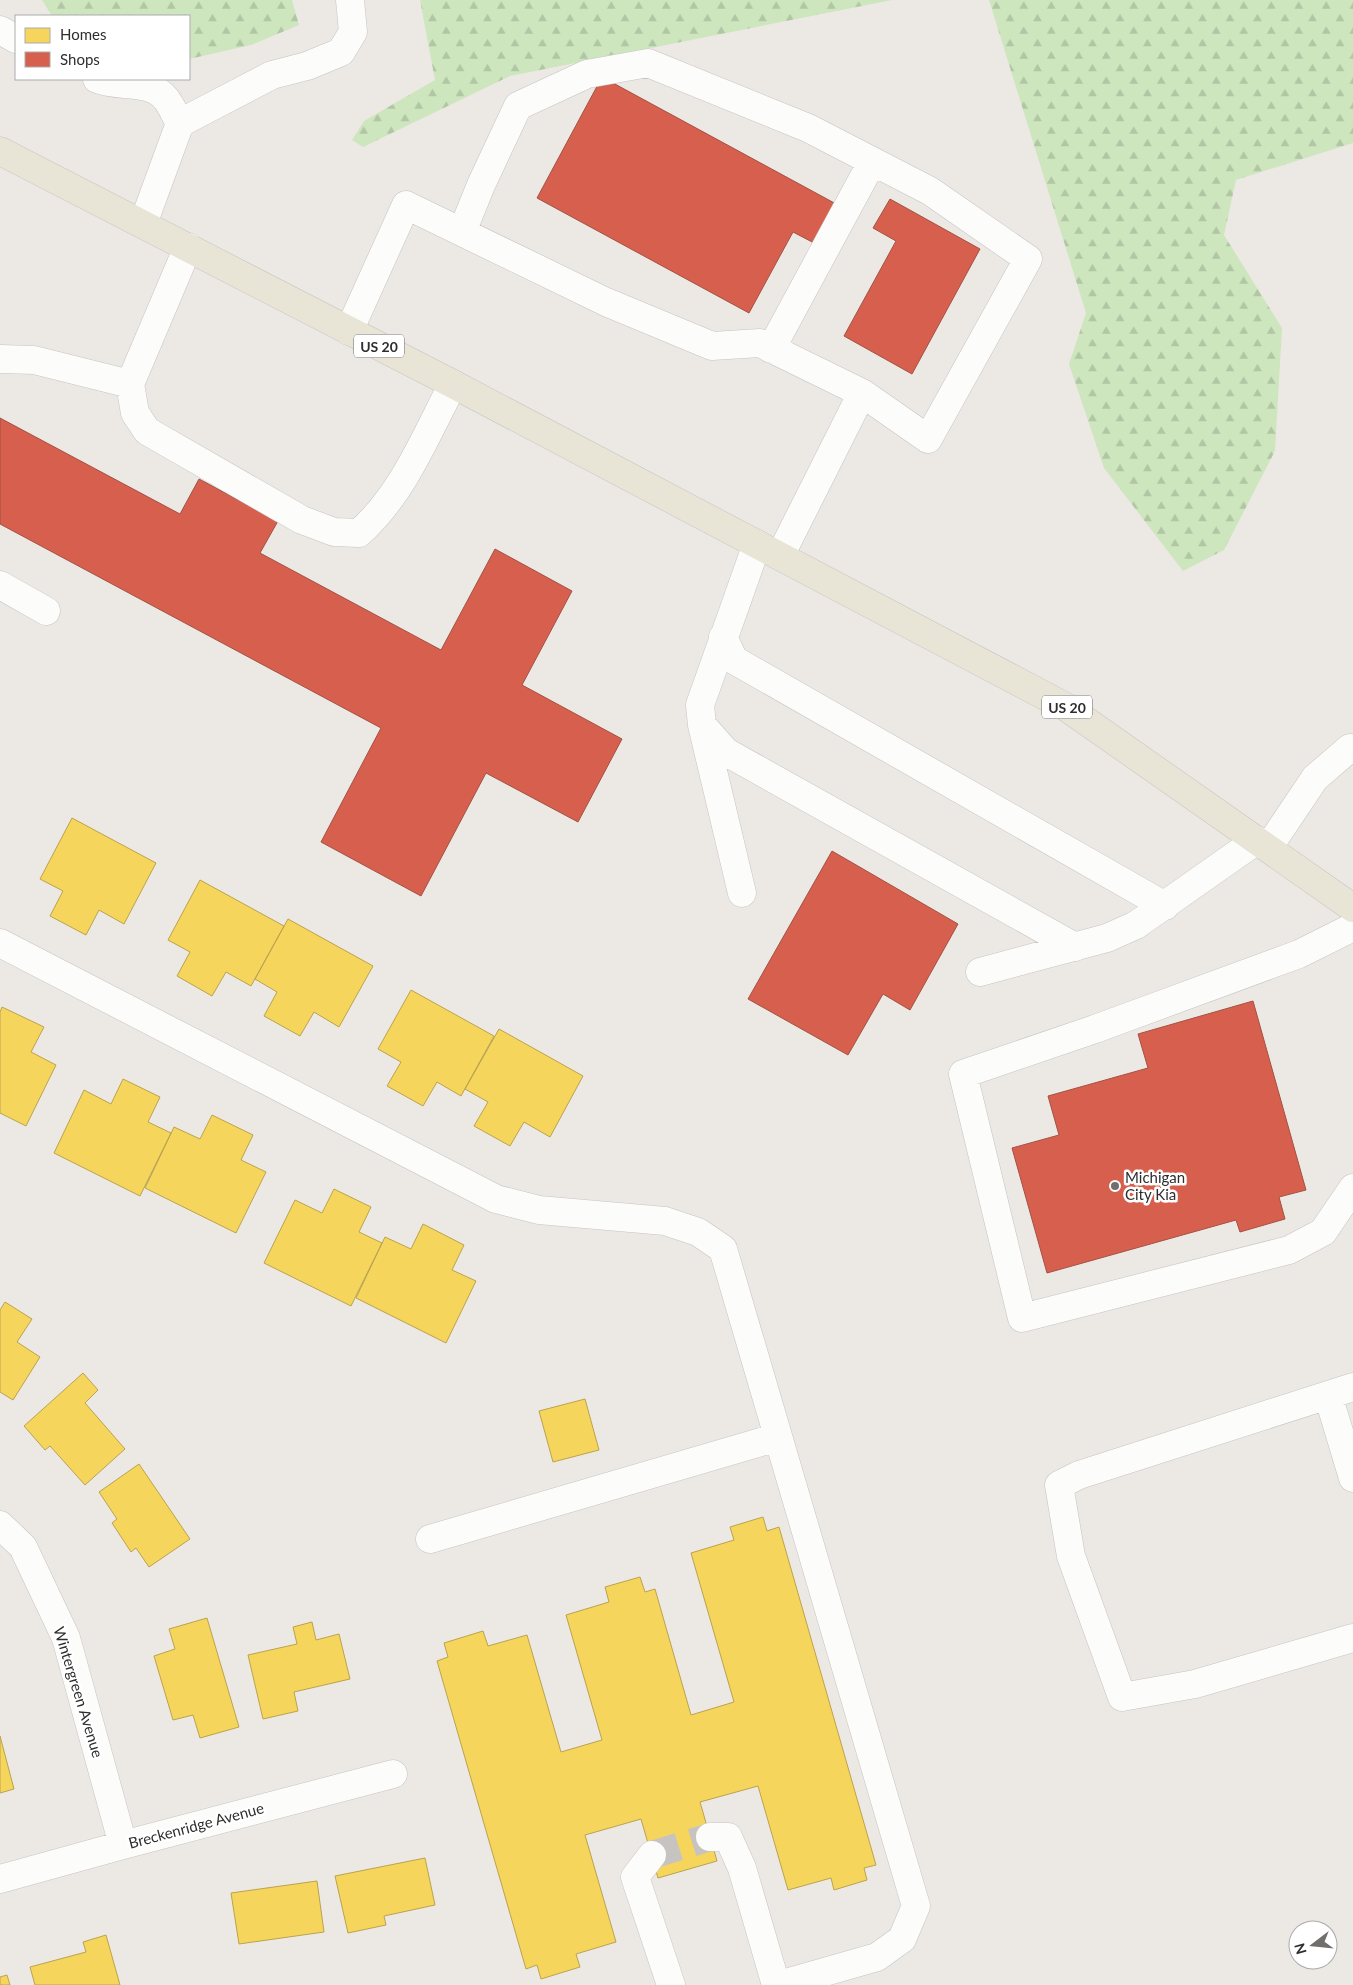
<svg xmlns="http://www.w3.org/2000/svg" width="1353" height="1985" font-family="Lato,sans-serif">
<style>
.forest{fill:url(#forest-firs)}
.homes{fill:#f6d55c;stroke:#baa34e}
.shops{fill:#d6604d;stroke:#a45144}
.lines{fill:none;stroke-linecap:round;stroke-linejoin:round}
.minor-tunnel{stroke:#c6c3c0;stroke-width:28;stroke-dasharray:28 14;stroke-linecap:butt}
.minor-casing{stroke:#c5c4c5;stroke-width:29}
.major-casing{stroke:#c6c5c4;stroke-width:29}
.minor{stroke:#fcfcfb;stroke-width:28}
.major{stroke:#e8e4d6;stroke-width:28}
.poi-dot{fill:#706f6e;stroke:#fff;stroke-width:2}
.labels{text-anchor:middle;dominant-baseline:central;stroke-width:5;stroke-linejoin:round;paint-order:stroke}
.shield{fill:#fff;stroke:#6d6d6d;stroke-width:1}
.shield-label{font-size:14px;font-weight:bold;fill:#2e2e2e}
.poi-label{font-size:15px;fill:#2e2e2e;stroke:#fff;text-anchor:start}
.street-label{font-size:15px;fill:#2e2e2e;stroke:#fff}
</style>
<defs>
<pattern id="forest-firs" width="22" height="20" patternUnits="userSpaceOnUse" patternTransform="scale(1.25)"><rect width="22" height="20" fill="#cee6be"/><path d="M5 1l3.5 6h-7zM16 11l3.5 6h-7z" fill="#b1c6a4"/></pattern>
</defs>
<rect width="100%" height="100%" fill="#ece8e4"/>
<path class="forest" d="M42,0H292L299,25L251,45L189,59V16H52Z
M420,0H892L510,76L363,147L352,140L364,121L435,80Z
M989,0H1353V143L1236,180L1224,235L1282,328L1275,451L1224,550L1183,571L1104,468L1069,364L1086,313Z"/>
<path class="homes" d="M72,818L156,863L124,924L99,910L86,935L50,916L63,891L40,879Z
M200,880L284,926L251,986L226,972L212,996L177,976L190,952L168,940Z
M288,919L373,966L339,1027L314,1012L300,1036L264,1016L277,992L255,979Z
M411,990L494,1036L461,1096L437,1082L423,1106L387,1086L401,1062L378,1049Z
M2,1007L44,1027L31,1052L56,1065L26,1126L0,1113V1012Z
M499,1029L583,1076L550,1137L524,1122L510,1146L474,1126L488,1102L465,1089Z
M123,1079L160,1097L148,1122L171,1133L140,1196L54,1153L84,1090L111,1104Z
M212,1115L253,1135L241,1160L266,1172L236,1233L145,1188L174,1127L200,1139Z
M334,1189L371,1207L359,1232L382,1243L351,1306L264,1263L295,1200L322,1213Z
M423,1224L464,1245L452,1270L476,1281L446,1343L356,1298L385,1237L411,1249Z
M5,1302L32,1319L17,1342L40,1357L13,1400L0,1392V1310Z
M83,1373L98,1390L85,1403L125,1449L85,1485L50,1446L45,1450L24,1426Z
M585,1399L599,1450L553,1462L539,1411Z
M139,1464L190,1539L149,1567L136,1548L131,1552L112,1523L117,1519L99,1492Z
M763,1517L767,1531L779,1527L876,1865L864,1868L867,1880L834,1890L831,1878L788,1890L758,1786L700,1802L717,1861L658,1878L641,1819L585,1835L616,1942L576,1954L580,1967L541,1979L537,1965L526,1969L437,1661L448,1657L444,1643L483,1631L488,1646L527,1635L561,1752L602,1740L566,1615L609,1602L605,1587L640,1577L645,1592L655,1589L691,1715L734,1702L691,1553L734,1540L730,1527Z
M207,1618L239,1727L200,1738L193,1715L173,1720L154,1656L175,1649L169,1629Z
M312,1622L316,1640L339,1634L350,1679L294,1692L298,1711L263,1719L248,1655L297,1644L293,1627Z
M0,1736L14,1789L0,1793Z
M425,1858L435,1905L384,1916L386,1925L348,1933L335,1876Z
M317,1881L324,1932L239,1944L231,1893Z
M106,1935L120,1985H35L30,1967L86,1952L83,1942Z
M7,1975L10,1985H0V1977Z"/>
<path class="shops" d="M602,77L838,205L816,244L793,232L749,313L537,198Z
M890,199L980,249L912,374L844,336L896,241L873,228Z
M0,418L180,514L199,479L278,521L260,553L441,650L495,549L572,591L522,685L622,739L578,822L486,773L421,896L321,842L381,728L0,524Z
M832,851L958,924L910,1010L883,994L848,1055L748,999Z
M1253,1001L1306,1190L1279,1197L1285,1219L1240,1232L1236,1220L1047,1273L1012,1148L1059,1135L1048,1096L1148,1068L1138,1034Z"/>
<g class="lines">
<path class="minor-tunnel" d="M652,1855L710,1837"/>
<g class="minor-casing">
<path id="minor" d="M0,30L16,39
M97,79C118,88 151,79 166,99C172,106 175,116 180,123L143,224
M180,123L272,75L307,66L341,52L353,32L350,0
M462,232L481,185L518,106L587,74L648,63L808,128L930,191L1028,259L928,439L862,393
M188,247L130,384L135,413L147,431L302,520L334,532L359,533C403,494 426,435 453,384
M349,331L406,205L606,302L712,346L760,343L862,393L780,556
M771,349L872,162
M0,359L34,360L130,384
M0,585L46,611
M723,637L734,660L1165,906
M702,725L726,752L1075,947
M1268,848L1315,778L1350,748L1353,750
M742,893L702,725L700,705L757,544
M1353,927L1299,954L1095,1029L963,1074L1022,1318L1289,1250L1323,1232L1353,1188
M0,943L496,1199L539,1210L665,1221L698,1232L723,1249L916,1906L902,1939L877,1957L779,1985
M980,972L1107,938L1136,925L1257,840
M1353,1387L1079,1475L1059,1485L1071,1556L1122,1697L1195,1684L1353,1638
M1328,1395L1353,1478
M0,1525L23,1547L66,1638L123,1845
M430,1539L778,1437
M710,1837H728L742,1868L776,1985
M652,1855L635,1877L671,1985
M0,1879L123,1845L393,1774"/>
</g>
<g class="major-casing">
<path id="major" d="M0,151L453,384L1066,707L1353,908"/>
</g>
<use href="#minor" class="minor"/>
<use href="#major" class="major"/>
</g>
<circle class="poi-dot" cx="1115" cy="1186" r="5"/>
<g class="labels">
<g class="shield">
<rect x="354" y="334.5" width="50" height="23" rx="4"/>
<rect x="1042" y="695.5" width="50" height="23" rx="4"/>
</g>
<g class="shield-label">
<text x="379" y="346">US 20</text>
<text x="1067" y="707">US 20</text>
</g>
<g class="poi-label">
<text x="1125" y="1177">Michigan<tspan x="1125" dy="17">City Kia</tspan></text>
</g>
<g class="street-label">
<text transform="translate(79 1692) rotate(73)">Wintergreen Avenue</text>
<text transform="translate(196 1825) rotate(-15)">Breckenridge Avenue</text>
</g>
</g>
<rect x="15" y="15" width="175" height="65" fill="#ffffff" stroke="#ababab"/>
<rect x="25" y="28" width="25" height="15" fill="#f6d55c" stroke="#ababab"/>
<text x="60" y="40" font-size="15" fill="#2e2e2e">Homes</text>
<rect x="25" y="52" width="25" height="15" fill="#d6604d" stroke="#ababab"/>
<text x="60" y="65" font-size="15" fill="#2e2e2e">Shops</text>
<g transform="translate(1313 1945) rotate(254)"><circle r="24" fill="#ffffff" stroke="#ababab"/>
<path d="M0-4L9 19L0 12L-9 19Z" fill="#706f6e"/>
<text y="-8" font-size="14" font-weight="bold" text-anchor="middle" fill="#2e2e2e">N</text>
</g>
</svg>
